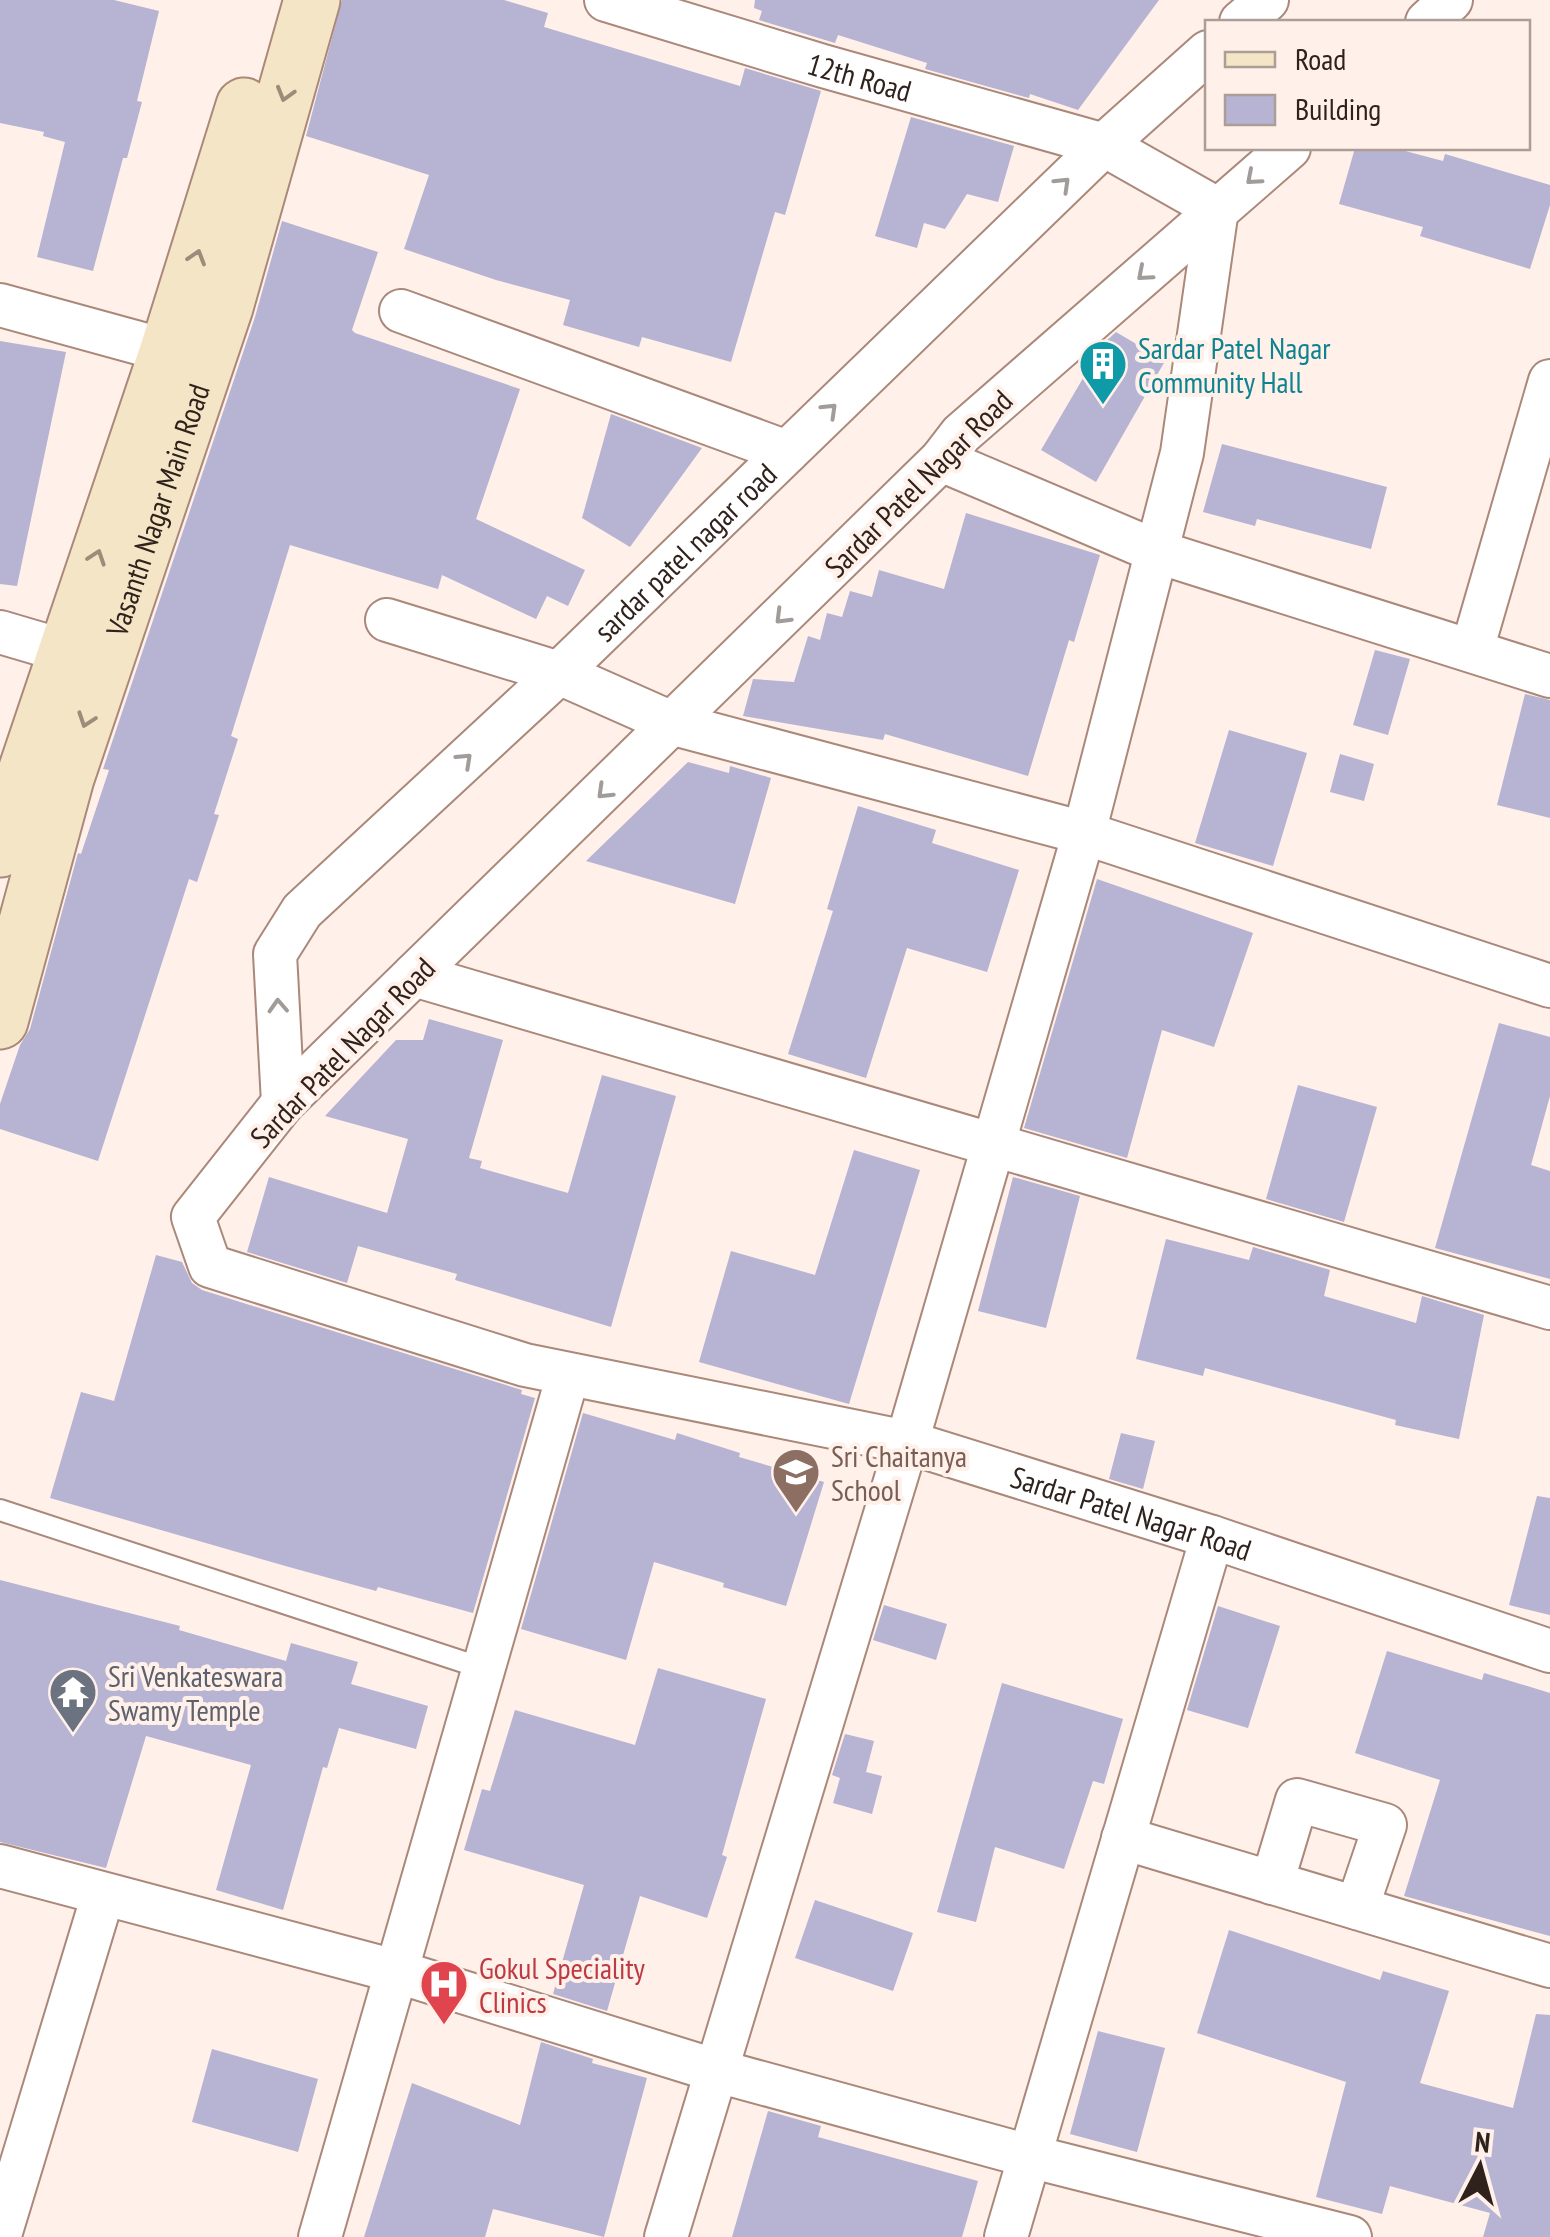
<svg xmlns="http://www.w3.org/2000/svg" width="1550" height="2237" font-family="'PT Sans Narrow',sans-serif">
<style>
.building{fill:#b6b3d3}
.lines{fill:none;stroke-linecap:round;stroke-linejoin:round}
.lane-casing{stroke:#aa887a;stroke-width:24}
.street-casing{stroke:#aa887a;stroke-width:46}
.secondary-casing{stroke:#aa887a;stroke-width:59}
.lane{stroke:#fff;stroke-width:20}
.street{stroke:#fff;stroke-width:42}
.secondary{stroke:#f5e5c7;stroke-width:55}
.oneway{stroke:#9c8d7a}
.oneway2{stroke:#a19c99}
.labels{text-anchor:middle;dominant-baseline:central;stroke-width:8;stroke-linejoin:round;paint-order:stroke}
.street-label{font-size:30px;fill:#2f221c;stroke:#fff0e9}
.culture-label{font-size:30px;fill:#0d838f;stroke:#fff0e9;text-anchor:start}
.education-label{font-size:30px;fill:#785e54;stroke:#fff0e9;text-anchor:start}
.worship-label{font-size:30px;fill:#5b616d;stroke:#fff0e9;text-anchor:start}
.health-label{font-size:30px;fill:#be3a42;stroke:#fff0e9;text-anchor:start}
</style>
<rect width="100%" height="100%" fill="#fff0e9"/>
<path class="building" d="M0,0H114L159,11L137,101L142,102L127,158H123L93,271L37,257L65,142L43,136L44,132L0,123Z
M342,0H504L548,13L544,27L740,86L745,68L821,91L785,215L775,212L731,362L642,337L639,347L563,325L570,300L496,280L404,249L429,175L306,136Z
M755,0H1159L1078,110L1030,94L1029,98L925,69L927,63L838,35L835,43L759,20L762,11L754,8Z
M911,117L1014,146L998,202L967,194L945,229L924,223L917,248L875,236Z
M1355,148H1394L1443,161L1445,154L1550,185V205L1530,269L1420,236L1423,227L1339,204Z
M282,221L378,252L352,330L355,333L520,389L476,519L585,570L568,606L547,596L536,619L442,575L438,589L290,545L231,736L238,739L214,814L219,815L197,882L189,879L98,1161L0,1129V1104L20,1045L30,1029L78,853L81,854L109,770L103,769L255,317Z
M1116,332L1165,361L1096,482L1041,450L1103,344Z
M0,341L66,352L17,586L0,584Z
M611,414L702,448L630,547L582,518Z
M1222,444L1387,487L1371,549L1257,519L1255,526L1203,512Z
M966,513L1100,555L1074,642L1069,640L1028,776L885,734L883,740L743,716L753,679L794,682L808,636L820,640L827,613L842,617L850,591L872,597L879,570L944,589Z
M1375,650L1410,659L1388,735L1353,725Z
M1525,694L1550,700V818L1497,805Z
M1229,730L1307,753L1273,866L1195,843Z
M1340,754L1374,764L1364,801L1330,792Z
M688,762L729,773L730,766L771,778L735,904L586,861Z
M858,806L936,830L932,843L1019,870L987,972L907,948L866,1078L788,1054L833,911L827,909Z
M1097,879L1253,933L1214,1047L1162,1030L1127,1158L1024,1128Z
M429,1019L503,1040L469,1158L482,1161L480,1168L568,1193L602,1075L676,1096L611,1327L455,1280L457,1274L358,1246L347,1283L247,1252L269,1177L387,1213L408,1139L325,1116L396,1040H423Z
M1499,1023L1550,1037V1096L1531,1165L1550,1171V1279L1435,1248Z
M1298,1085L1377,1107L1344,1222L1266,1199Z
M854,1150L920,1170L849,1404L699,1362L731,1251L815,1275Z
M1013,1177L1080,1196L1046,1328L978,1311Z
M1166,1239L1249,1260L1253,1247L1330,1270L1324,1296L1416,1323L1422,1296L1484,1315L1459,1439L1395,1425L1396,1420L1205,1368L1203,1376L1136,1359Z
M156,1255L182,1262L192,1283L202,1290L522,1390L521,1394L535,1398L473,1613L378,1587L376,1591L289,1567L50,1498L81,1392L114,1401Z
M583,1413L675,1440L677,1433L740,1453L739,1457L824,1482L786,1606L723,1587L724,1583L654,1562L626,1660L521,1629Z
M1121,1433L1155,1441L1143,1489L1109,1479Z
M1537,1496L1550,1498V1615L1509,1605Z
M0,1580L180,1626L179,1630L286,1661L291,1643L358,1662L351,1684L428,1706L416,1749L339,1728L327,1768L323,1767L283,1910L216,1890L251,1765L146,1736L106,1868L0,1842Z
M884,1605L947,1624L936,1660L873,1640Z
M1218,1606L1280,1626L1248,1728L1187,1710Z
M1387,1651L1482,1680L1484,1673L1550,1693V1936L1404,1896L1440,1780L1355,1753Z
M658,1668L766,1699L722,1855L727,1857L707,1918L640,1896L607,2011L553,1994L584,1885L464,1850L482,1789L490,1791L515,1710L635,1745Z
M1002,1683L1123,1719L1104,1784L1093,1781L1064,1869L995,1847L976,1922L937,1912Z
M845,1734L874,1741L866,1772L882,1776L872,1814L833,1803L840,1778L832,1775Z
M815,1900L913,1933L893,1991L795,1958Z
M1229,1930L1380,1980L1383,1971L1449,1991L1420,2083L1513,2108L1536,2014L1550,2015V2237H1483L1490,2213L1390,2186L1382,2214L1316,2197L1346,2082L1197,2033Z
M1098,2031L1165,2048L1137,2152L1070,2134Z
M541,2042L593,2059L592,2063L647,2078L604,2237L493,2209L485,2237H364L412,2083L520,2125Z
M212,2049L318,2079L298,2152L192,2122Z
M768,2111L821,2126L818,2137L978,2181L962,2237H732Z"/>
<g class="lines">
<g class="lane-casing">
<path id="lane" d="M0,1510L485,1669"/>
</g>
<g class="street-casing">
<g id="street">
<path id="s1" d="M606,0L823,66L1104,145L1217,209"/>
<path d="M1241,22L1267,0"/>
<path d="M1427,22L1451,0"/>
<path id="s2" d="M1289,148L961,434L941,460L283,1103L193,1217L210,1266L525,1365L907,1442L1212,1537L1550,1651"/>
<path d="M0,305L197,359"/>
<path d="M401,311L787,452"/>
<path d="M941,460L1158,552L1550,676"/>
<path d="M387,620L559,673L674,724L1084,833L1550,986"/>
<path d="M0,632L95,660"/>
<path d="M1472,650L1550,381"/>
<path d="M414,975L1550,1308"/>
<path id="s3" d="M283,1103L275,954L302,911L559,673L1104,145L1208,52"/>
<path d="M1123,1838L1550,1966"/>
<path d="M0,1866L395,1971L714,2070L1029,2156L1350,2237"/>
<path d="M1272,1883L1297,1800L1385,1825L1357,1908"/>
<path d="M0,2235L103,1895"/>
<path d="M320,2237L568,1375"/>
<path d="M666,2237L907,1442L1084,833L1182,453L1217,209"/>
<path d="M1006,2237L1212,1537"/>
</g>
</g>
<g class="secondary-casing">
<g id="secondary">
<path d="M0,849L168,350L244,106"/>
<path id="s4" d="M0,1021L66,778L225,307L312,0"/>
</g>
</g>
<use href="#lane" class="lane"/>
<use href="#street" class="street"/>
<use href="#secondary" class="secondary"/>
</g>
<defs><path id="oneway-chevron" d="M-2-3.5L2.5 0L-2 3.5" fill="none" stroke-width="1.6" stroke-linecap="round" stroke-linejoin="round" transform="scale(2.5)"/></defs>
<g class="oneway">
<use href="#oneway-chevron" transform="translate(285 94) rotate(106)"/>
<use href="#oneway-chevron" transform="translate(197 257) rotate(-73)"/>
<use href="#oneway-chevron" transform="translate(97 557) rotate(-71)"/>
<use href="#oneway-chevron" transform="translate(86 720) rotate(109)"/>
</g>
<g class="oneway2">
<use href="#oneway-chevron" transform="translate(1253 178) rotate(139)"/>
<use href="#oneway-chevron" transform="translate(1063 184) rotate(-44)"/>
<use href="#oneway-chevron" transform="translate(1144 274) rotate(139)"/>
<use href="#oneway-chevron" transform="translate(830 410) rotate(-44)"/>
<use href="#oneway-chevron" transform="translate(782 617) rotate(135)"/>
<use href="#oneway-chevron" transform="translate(465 760) rotate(-43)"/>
<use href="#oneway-chevron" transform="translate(604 792) rotate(136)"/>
<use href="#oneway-chevron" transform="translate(278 1006) rotate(-93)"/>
</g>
<defs>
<g id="building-pin" transform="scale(2.5)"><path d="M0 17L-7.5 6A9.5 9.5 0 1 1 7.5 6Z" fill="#0f9aa8" stroke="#fff0e9"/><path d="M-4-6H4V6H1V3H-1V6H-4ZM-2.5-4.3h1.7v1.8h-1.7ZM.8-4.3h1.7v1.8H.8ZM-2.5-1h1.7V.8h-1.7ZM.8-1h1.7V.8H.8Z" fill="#fff"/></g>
<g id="school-pin" transform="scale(2.5)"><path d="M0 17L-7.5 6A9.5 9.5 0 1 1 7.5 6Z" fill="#8d6e63" stroke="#fff0e9"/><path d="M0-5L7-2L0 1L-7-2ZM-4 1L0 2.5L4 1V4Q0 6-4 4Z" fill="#fff"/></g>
<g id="temple-pin" transform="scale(2.5)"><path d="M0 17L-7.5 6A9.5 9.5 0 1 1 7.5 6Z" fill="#6b7280" stroke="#fff0e9"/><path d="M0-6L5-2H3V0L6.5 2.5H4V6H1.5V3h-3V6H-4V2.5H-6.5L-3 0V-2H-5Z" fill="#fff"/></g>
<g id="hospital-pin" transform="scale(2.5)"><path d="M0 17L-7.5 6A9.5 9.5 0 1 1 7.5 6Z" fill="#e0444e" stroke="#fff0e9"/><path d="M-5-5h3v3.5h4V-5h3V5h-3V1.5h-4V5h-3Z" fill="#fff"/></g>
</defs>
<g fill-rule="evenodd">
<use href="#building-pin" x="1103" y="364"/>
<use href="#school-pin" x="796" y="1472"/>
<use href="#temple-pin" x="73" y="1692"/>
<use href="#hospital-pin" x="444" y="1984"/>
</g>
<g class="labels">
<g class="street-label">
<text stroke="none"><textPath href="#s1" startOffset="265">12th Road</textPath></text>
<text transform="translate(918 483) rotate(-45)">Sardar Patel Nagar Road</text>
<text stroke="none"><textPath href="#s4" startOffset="535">Vasanth Nagar Main Road</textPath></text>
<text stroke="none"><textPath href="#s3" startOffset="725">sardar patel nagar road</textPath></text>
<text transform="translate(342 1052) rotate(-46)">Sardar Patel Nagar Road</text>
<text stroke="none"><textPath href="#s2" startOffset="2540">Sardar Patel Nagar Road</textPath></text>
</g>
<g class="culture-label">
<text x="1138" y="347">Sardar Patel Nagar<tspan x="1138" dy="34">Community Hall</tspan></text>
</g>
<g class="education-label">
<text x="831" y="1455">Sri Chaitanya<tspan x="831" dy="34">School</tspan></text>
</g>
<g class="worship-label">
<text x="108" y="1675">Sri Venkateswara<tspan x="108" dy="34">Swamy Temple</tspan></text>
</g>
<g class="health-label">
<text x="479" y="1967">Gokul Speciality<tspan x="479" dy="34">Clinics</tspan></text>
</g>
</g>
<rect x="1205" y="20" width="325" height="130" fill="#fff0e9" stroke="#ac9e97" stroke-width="2.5"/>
<rect x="1225" y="52" width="50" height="15" fill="#f5e5c7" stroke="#ac9e97" stroke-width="2.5"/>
<text x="1295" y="70" font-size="30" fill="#2f221c">Road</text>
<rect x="1225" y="95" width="50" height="30" fill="#b6b3d3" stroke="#ac9e97" stroke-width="2.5"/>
<text x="1295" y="120" font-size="30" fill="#2f221c">Building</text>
<g transform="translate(1480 2167) rotate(6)" stroke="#fff0e9" stroke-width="8" paint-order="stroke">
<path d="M0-8L18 38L0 25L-18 38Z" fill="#2f221c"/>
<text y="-15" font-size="28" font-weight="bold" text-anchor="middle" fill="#2f221c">N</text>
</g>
</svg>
